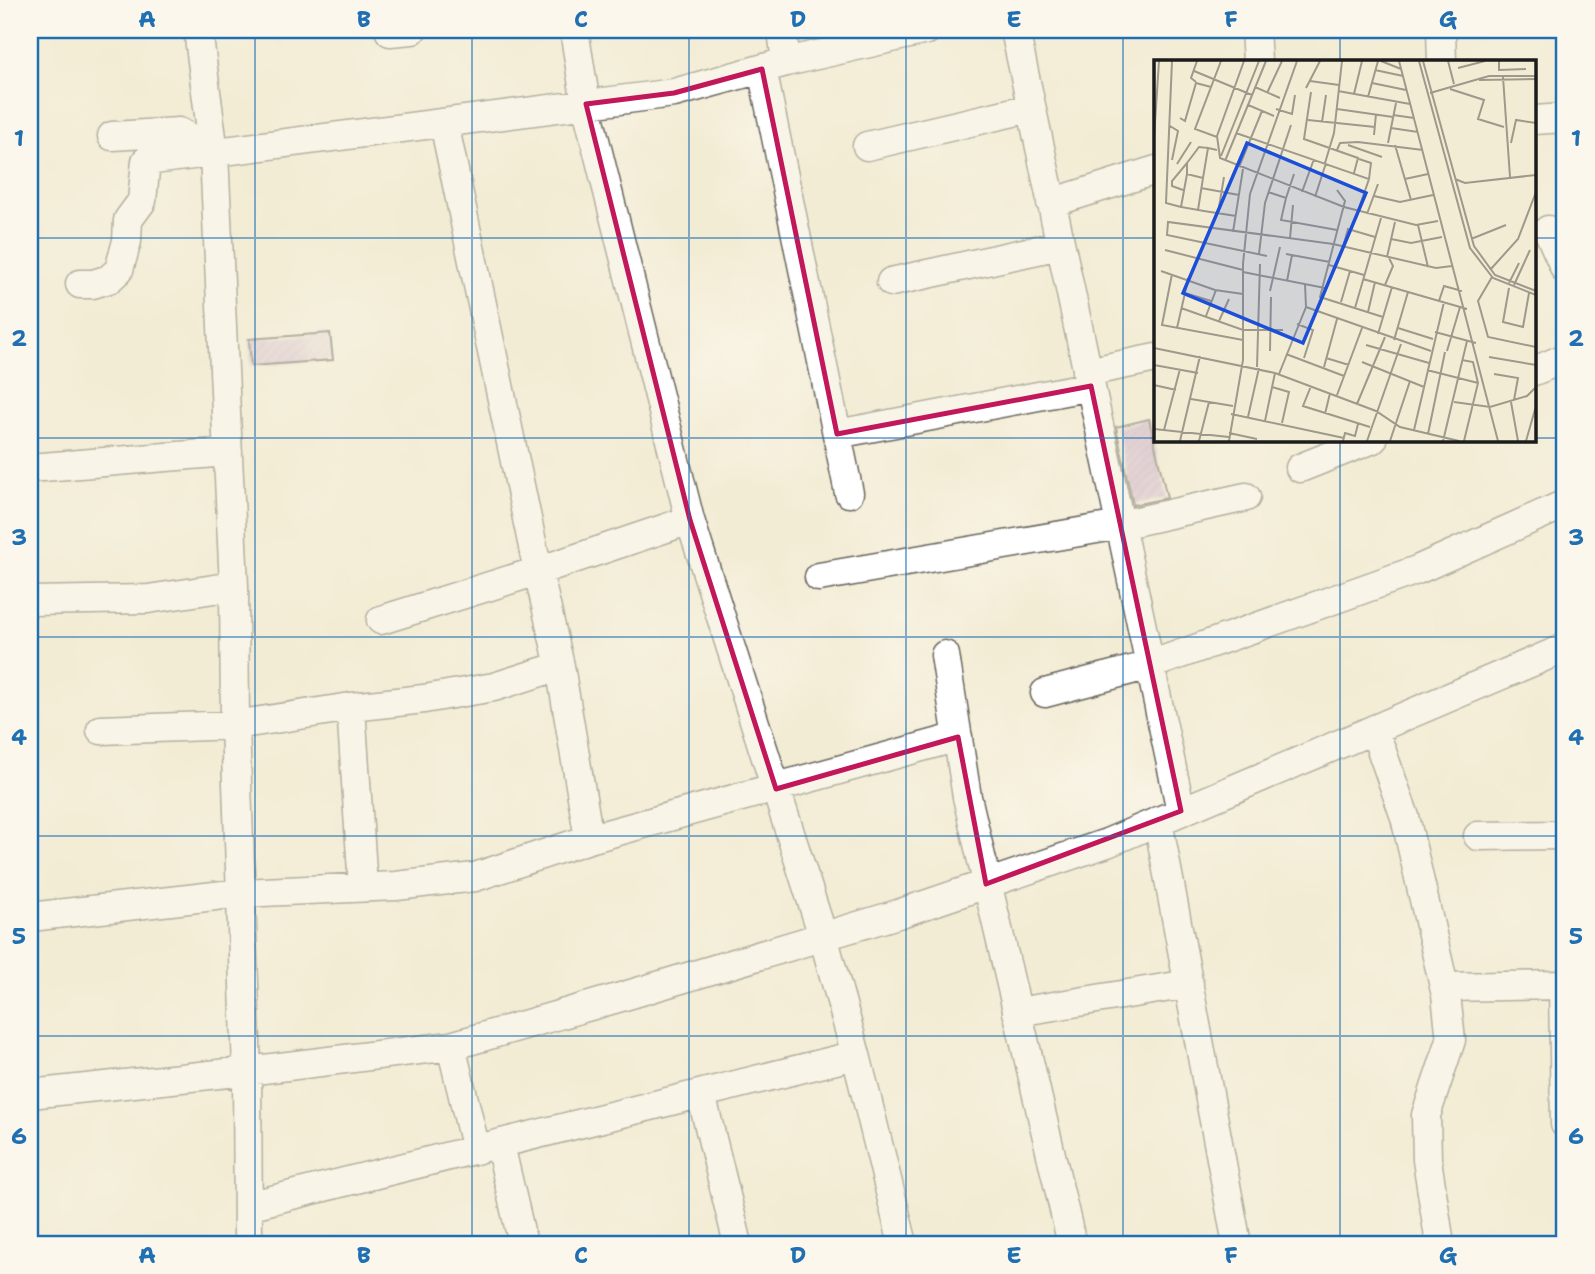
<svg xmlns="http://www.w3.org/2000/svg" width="1595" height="1274" font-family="'Shantell Sans',sans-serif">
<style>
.building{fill:url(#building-hatch)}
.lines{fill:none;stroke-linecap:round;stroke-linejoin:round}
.minor-casing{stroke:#67655d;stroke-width:31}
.minor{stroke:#fff;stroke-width:28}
.marked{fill:none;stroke:#c2185b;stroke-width:5;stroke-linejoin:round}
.grid{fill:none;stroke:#1f6fb2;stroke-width:2;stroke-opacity:0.55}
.inset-road{fill:none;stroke:#9d998b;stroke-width:2}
.view{fill:#1d4ed8;fill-opacity:0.15;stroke:#1d4ed8;stroke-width:3.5}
.inset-edge{fill:none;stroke:#1c1c1c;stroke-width:3.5}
.neatline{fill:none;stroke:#1f6fb2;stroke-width:2.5}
.grid-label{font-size:23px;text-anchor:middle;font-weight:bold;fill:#1f6fb2}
</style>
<defs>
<pattern id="building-hatch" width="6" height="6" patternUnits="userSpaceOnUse" patternTransform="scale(1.75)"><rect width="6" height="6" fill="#c69fcf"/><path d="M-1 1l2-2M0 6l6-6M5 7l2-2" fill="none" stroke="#a081a7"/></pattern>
</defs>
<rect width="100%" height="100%" fill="#fbf7ec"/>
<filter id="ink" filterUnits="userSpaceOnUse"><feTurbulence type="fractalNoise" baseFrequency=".0143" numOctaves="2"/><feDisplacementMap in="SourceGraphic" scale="14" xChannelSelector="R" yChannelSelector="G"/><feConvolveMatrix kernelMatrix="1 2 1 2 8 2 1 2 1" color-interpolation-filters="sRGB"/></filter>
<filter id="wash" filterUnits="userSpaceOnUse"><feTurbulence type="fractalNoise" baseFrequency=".00686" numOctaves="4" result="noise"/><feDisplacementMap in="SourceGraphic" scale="28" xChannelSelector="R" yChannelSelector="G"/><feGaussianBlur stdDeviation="1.57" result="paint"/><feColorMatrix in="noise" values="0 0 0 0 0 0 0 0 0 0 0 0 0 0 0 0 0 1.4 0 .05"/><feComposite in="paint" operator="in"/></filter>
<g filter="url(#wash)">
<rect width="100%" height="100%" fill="#f3ecd5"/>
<g id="blocks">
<path class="building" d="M330,333L333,360L251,366L249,339Z
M1149,419L1167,498L1133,505L1116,427Z"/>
</g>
</g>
<g filter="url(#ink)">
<use href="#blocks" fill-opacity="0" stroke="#67655d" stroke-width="2"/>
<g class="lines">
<g class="minor-casing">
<path id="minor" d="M198,30L214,153L234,586L235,725L247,1071L248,1244
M389,30L390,32L412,30
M574,30L586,104L690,520L823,936L856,1055L903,1244
M782,30L786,62
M1015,30L1181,811
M1255,30L1257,61
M1441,30L1442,61
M762,69L849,493
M1534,120L1565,118
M112,136L179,132L190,138L198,154
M867,146L1031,108
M1051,203L1156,170
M1548,230L1565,269
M891,282L1060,245
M80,284H93L109,279L119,270L127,241L128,220L142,201L146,161L674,93L786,62L927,30
M1534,371L1565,358
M1087,372L1156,358
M837,434L1091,386
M30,468L228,452
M1300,468L1373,439
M819,577L1120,525L1246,497
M30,601L148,599L234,586
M381,620L538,571L690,520
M945,655L967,797L1072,1244
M560,666L589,839
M1045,693L1150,665L1417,570L1565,504
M351,707L424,699L494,687L560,666L538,571L444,123
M1374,729L1405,817L1446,995L1451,1040L1426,1115L1427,1160L1440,1244
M101,730L235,725L351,707L363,887
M1158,821L1237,1244
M1478,836L1565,835
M30,917L241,893L396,886L475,877L589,839L958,737
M1563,985L1565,1124
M1444,987L1565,985
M1017,1012L1189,984
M451,1046L476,1150
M30,1094L247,1071L451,1046L621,997L898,914L1107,843L1565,648
M701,1094L738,1244
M500,1145L523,1244
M248,1206L856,1055"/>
</g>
<use href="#minor" class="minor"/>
</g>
</g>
<path d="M0 0H1595V1274H0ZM762,69L837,434L1091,386L1181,811L986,884L958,737L776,789L690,520L586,104L674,93Z" fill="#f3ecd5" fill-opacity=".55" fill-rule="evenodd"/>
<path class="marked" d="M762,69L837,434L1091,386L1181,811L986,884L958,737L776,789L690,520L586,104L674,93Z"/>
<path class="grid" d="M255,30V1244M472,30V1244M689,30V1244M906,30V1244M1123,30V1244M1340,30V61M30,238H1156M1534,238H1565M30,438H1156M1534,438H1565M1340,439V1244M30,637H1565M30,836H1565M30,1036H1565"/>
<g transform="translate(1154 60)">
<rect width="382" height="382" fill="#f3ecd5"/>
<path class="inset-road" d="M18,1L12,143L27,147M90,1L63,76L66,98L190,147L262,165L284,161M112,1L94,45L120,56M227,1L247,9M245,1L344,381M265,1L316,188L339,218L382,235M269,1L320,186L341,215L382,231M294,1L300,24M345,1V10L372,9M304,8L331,1M221,10L249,16M40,11L98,35M349,17L356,117M325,20L382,19M156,21L185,25M42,22L37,18L43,1M218,23L252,30M101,27L126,38M152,28L166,1M296,29L330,40L324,59L350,67M184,31L256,44M157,32L150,79L204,98L200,113M113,33L128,1M276,33L335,16H382M200,34L208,1M214,37L224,1M122,49L138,54L141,35M183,49L239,57M239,55L260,58M26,58L31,61L42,23L57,27M154,60L221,67M168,62L172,35M16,66L24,71L18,100M237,68L264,72M82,73L215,119L204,151M220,75L222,54M63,77L41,69L67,1M0,78L5,1M234,83L242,43M357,83L362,60L382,63M194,85L228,97M241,85L257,140M183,90L186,83L204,82L269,90M67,96L105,1M205,99L217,103L215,119M71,101L94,45M171,103L180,73L188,1M23,104L37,82M85,107L108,51M33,114V103L45,87L54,88M49,118L54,88L63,90M251,119L274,114M301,119L311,123L382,115M47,128L85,135M29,130L18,126V121L33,103M183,130L191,141L166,237L229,257M114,132L132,138L140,114M148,132L160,99M220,136L246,142L279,135M161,137L172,103M132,138L127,160L183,170M44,150L49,118L33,114L27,147L50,151L82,156M64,153L70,117M213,154L224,124M264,165L274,207M79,172L89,109M136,178L139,145M237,179L257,183L288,177M317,179L352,165M189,187L194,169L221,177M11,190L89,210M105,194L111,143L137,65M132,194L176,202M113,196L13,175L14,162L179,184L282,208L298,206M233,197L241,162M175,205L210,215M336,210L364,179L382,132M7,211L61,230L89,234M89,212L171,228M18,214L8,265L89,280M338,217L324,241L334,277L382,287M34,218L31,233L57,241M209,219L313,249M133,221L138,195M355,223L365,203M151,224L152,247M231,225L239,206L235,198M360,225L376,190M355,228L349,262L369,267L375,233M116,231L126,187M285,241L290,226L308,231M187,242L196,211M152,247L277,291M27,248L89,270H129M201,248L227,158M214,252L221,222M52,256L62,230M65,261L75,239M143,264L159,270L150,298M23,268L31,233M244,268L279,279M281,272L322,283M224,274L238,227M240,280L254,232M212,285L275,303M0,288L121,313L222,351L246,367L305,381M116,291L117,237M293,291L306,247M132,294L190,316M335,297L382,305M172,298L195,305M308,300L319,302L324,323L310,381M208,302L270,327M0,305L44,313M103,307L106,204M170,307L183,259M273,310L324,323M125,314L152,247M340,314L364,318L360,340M0,325L22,330M157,326L149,346L216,367M118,327L135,332L128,363M183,335L208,268M37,339L79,346M300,342L336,347L373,336L382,327M357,342L364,381M203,344L231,277M77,354L190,378M171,354L176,333M94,357L105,308M111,361L121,313M0,369L75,377M10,370L26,309M260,370L290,242M75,373L103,379M274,374L291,292M26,381L46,296M45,381L55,342M75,381L89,300V204L96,134L143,1M189,381L191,373L201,376L204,364M213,381L247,284M236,381L256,321M289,381L313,281M372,381L382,346"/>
<path class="view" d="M93,83L212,133L149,283L29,233Z"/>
<rect width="382" height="382" class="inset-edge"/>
</g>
<rect width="1595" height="1274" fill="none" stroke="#fbf7ec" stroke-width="77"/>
<rect x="38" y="38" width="1518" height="1198" class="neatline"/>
<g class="grid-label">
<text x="147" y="27">A</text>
<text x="364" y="27">B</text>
<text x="581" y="27">C</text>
<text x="798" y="27">D</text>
<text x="1014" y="27">E</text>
<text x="1231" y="27">F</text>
<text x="1448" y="27">G</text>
<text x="19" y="146">1</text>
<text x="1576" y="146">1</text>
<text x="19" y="346">2</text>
<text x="1576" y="346">2</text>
<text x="19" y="545">3</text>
<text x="1576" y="545">3</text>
<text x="19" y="745">4</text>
<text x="1576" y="745">4</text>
<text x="19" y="944">5</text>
<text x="1576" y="944">5</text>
<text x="19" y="1144">6</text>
<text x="1576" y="1144">6</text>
<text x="147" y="1263">A</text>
<text x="364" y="1263">B</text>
<text x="581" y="1263">C</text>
<text x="798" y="1263">D</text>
<text x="1014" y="1263">E</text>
<text x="1231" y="1263">F</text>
<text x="1448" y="1263">G</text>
</g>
</svg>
